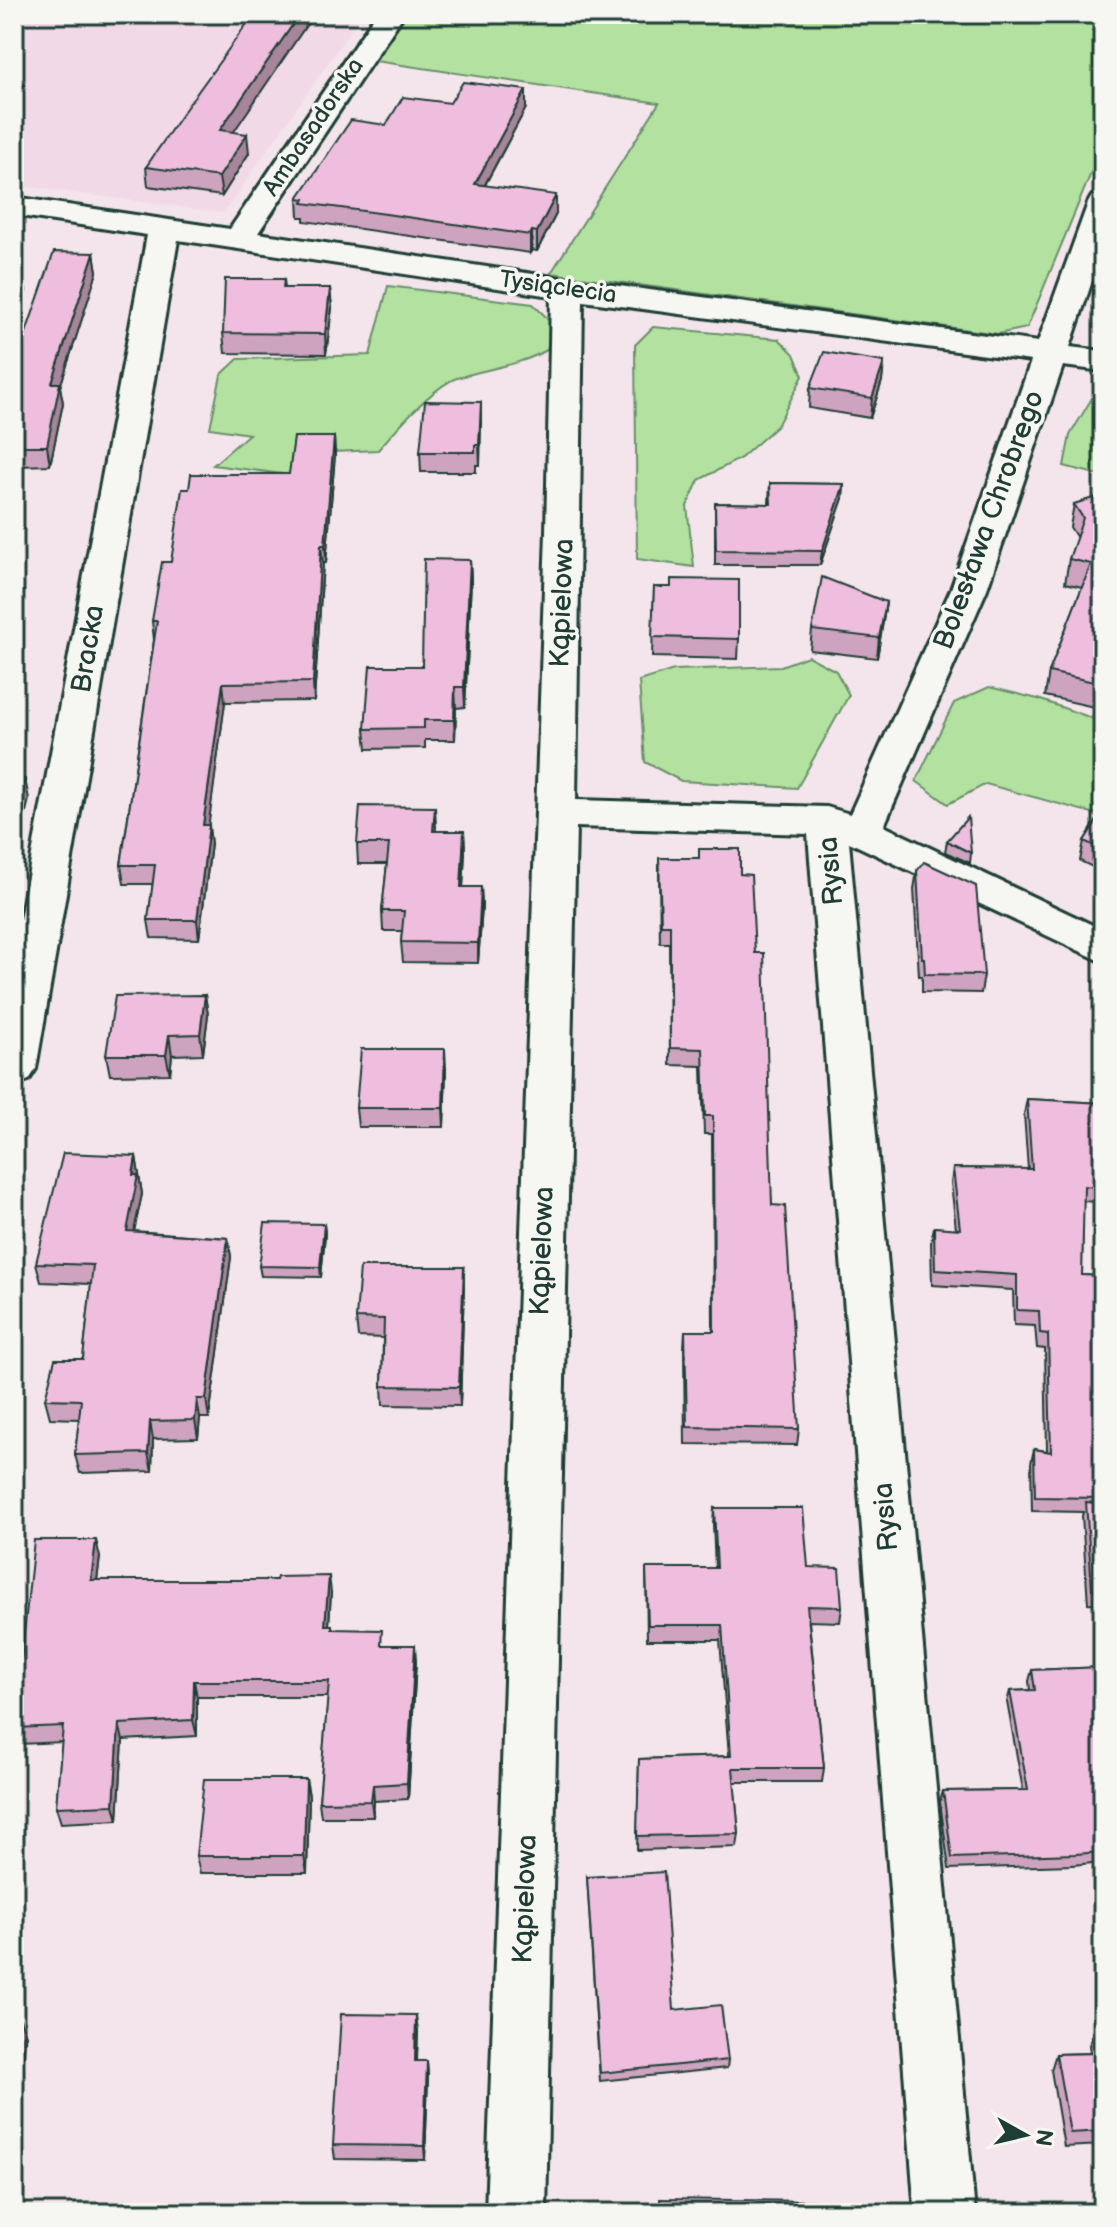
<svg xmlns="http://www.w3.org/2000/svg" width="1117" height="2227" font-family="'Balsamiq Sans',sans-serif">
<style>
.built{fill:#f2d9e8}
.green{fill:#b3e1a0;stroke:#698f6a;stroke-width:2}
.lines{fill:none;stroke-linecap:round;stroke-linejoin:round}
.minor-casing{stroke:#1f3d34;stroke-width:6}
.minor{fill:#f6f6f2;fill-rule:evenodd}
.wall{fill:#cea3bf;stroke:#1f3d34;stroke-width:2}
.shaded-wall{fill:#a7859b;stroke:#1f3d34;stroke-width:2}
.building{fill:#efbede;stroke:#1f3d34;stroke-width:2}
.labels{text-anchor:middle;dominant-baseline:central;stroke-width:7;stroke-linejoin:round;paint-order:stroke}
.far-street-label{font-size:24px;fill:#1f3d34;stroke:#f6f6f2}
.street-label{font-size:28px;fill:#1f3d34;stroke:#f6f6f2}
</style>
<rect width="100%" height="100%" fill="#f4e5ec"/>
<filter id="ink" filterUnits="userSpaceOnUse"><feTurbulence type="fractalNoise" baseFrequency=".0125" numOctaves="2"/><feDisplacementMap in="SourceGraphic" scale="16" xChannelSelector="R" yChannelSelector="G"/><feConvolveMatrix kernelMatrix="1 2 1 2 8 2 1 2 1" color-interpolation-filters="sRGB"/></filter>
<g filter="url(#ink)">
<path class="built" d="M14,14H362L224,213L14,185Z"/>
<path class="green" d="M471,14H1103V144L1027,328L998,334L551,273L659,103L368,60L395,15L468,22Z
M388,286L533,304L554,325L547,350C518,366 488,368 457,378C432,387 395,430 378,450L332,452L306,477L213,465L249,434L210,428L221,375L238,359L370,355Z
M653,327L779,339L794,354L803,376L777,426L741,458L699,480L687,506L694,567L637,559L635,345Z
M1103,395V476L1064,466L1070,435L1092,398Z
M808,656L836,671L849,695L797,788L681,781L645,762L639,681L674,670L781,666Z
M989,687L1038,699L1103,722V816L986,784L948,804L916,781L954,703Z"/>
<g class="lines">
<g class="minor-casing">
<path id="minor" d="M376,14H404L258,233L567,279L1038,342L1088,203L1092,196L1103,194V248L1070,347L1103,351V371L1063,366L987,589L884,826L1103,930V962L849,842L975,2213H915L808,834L576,827L546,2213H486L546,532L551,296L178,240L36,1069L29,1080L14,1085V952L147,235L14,215V197L230,229ZM583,301L1031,361L951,589L850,814L827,807L576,800Z"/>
</g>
<use href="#minor" class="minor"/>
</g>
<path class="wall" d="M450,103L526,108L485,185L556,214L537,251L532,250L530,253L304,221V217H299L298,198L386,125Z
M234,132L249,153L222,196L148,186L146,167Z
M94,253L97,272L60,387L63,403L50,465L17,466L14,473V367Z
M284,279L285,288H330L332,308L326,354L225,353L223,333Z
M884,362L882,381L870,418L809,408L810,388Z
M481,402L480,465H476V472H421L420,452Z
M334,437L335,455L326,563H323L314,701L225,702L208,825L211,844L199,939L151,938L148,920L153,884H124L121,865L154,640L152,621L171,562L189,489L289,474Z
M770,483L844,484L843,498L820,565H715V503L769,504Z
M1103,495V709L1045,696L1049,672L1082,587L1065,583L1069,559L1077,538L1070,527L1074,504Z
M470,560L471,580L465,707L456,708L455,740H425V748L367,749L365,729L422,666Z
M654,587L739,639L738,659L652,657Z
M886,602L877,658L810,650L812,630Z
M435,807V831H464L465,852L463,887H481L482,907L478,963L403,962L401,942L402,931H383L382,911L387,864H358L357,844Z
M1103,811V872L1080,861L1084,841Z
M947,841L971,853L970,863L945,852Z
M699,849L740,874L772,1205L799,1429L797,1445L685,1444L684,1348L685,1331H713L712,1134H704L702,1066L670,1065L669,943H660L659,875V858H699Z
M917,871L984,975L981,993L922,992V976H919L914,889Z
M205,995L208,1015L203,1054L172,1055L170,1074L110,1075L106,1055Z
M446,1069L444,1127H358L356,1108Z
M1027,1099L1103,1103V1170H1098L1099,1187L1095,1202L1083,1201L1082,1275L1103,1276V1430H1099L1100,1498L1098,1503L1103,1504V1604L1088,1603L1082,1516L1083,1512L1032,1511L1031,1463L1034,1449L1047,1451L1045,1349L1037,1348L1035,1326L1014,1325L1013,1290L932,1285L931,1242L934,1227L956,1229L951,1183L953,1168L1028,1169L1024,1114Z
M136,1156L142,1194L134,1231L228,1238L231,1257L209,1418H200L198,1438L153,1439L152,1471L80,1473L75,1455L79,1419L50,1418L45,1399L83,1359L91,1284L41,1282L36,1263Z
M324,1224L325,1234L321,1277L261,1276L259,1266Z
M464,1267V1286L460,1406L383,1405L382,1386L383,1338L358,1337L356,1318Z
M714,1508L808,1567L842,1607L840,1622L809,1621L824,1768L822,1782H734L739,1834L737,1847L637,1850L639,1759L729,1756L720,1640H647L646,1568H715L713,1524Z
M100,1557L97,1580L331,1592L329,1625L333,1629L383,1645L416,1661L408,1799L374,1801L373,1817H321L319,1802L328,1697H197V1736L123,1740L118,1820L61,1823L56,1807L62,1742L19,1744L14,1728Z
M1103,1667V1862L1072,1865L949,1869L940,1802L943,1791L1023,1790L1007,1702L1010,1691L1030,1690L1029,1681L1032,1670Z
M306,1779L309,1796L307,1873H200L196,1856Z
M587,1877L674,2010L728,2060L727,2068L600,2081Z
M1103,2029V2145L1064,2147L1051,2070L1056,2054L1090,2053L1089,2045L1095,2030Z
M418,2031L417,2061H427L428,2076L425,2160L335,2159L333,2145Z"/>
<path class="shaded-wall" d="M300,14H314L222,149L220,130Z
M526,90V108L475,203V184Z
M247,134L249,153L222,196L219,177Z
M556,195V214L537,251V232Z
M532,231V250L530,253V235Z
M94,253L97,272L60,387L63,403L50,465L47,446L52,383Z
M22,272L26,291L14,295V275Z
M330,288L332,308L326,354L325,334Z
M884,362L882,381L870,418L872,398Z
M481,402V422L480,465L479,445Z
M334,437L335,455L326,563L325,545Z
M14,450L17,466L15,473L14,468Z
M844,484L843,498L820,565L822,551Z
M321,545L323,563L314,701L313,682Z
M470,560L471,580L465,707L464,687Z
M886,602L883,622L877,658L879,638Z
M223,683L225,702L206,844L203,825Z
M455,687L456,708L455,740L454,720Z
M25,779L29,799L14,863V826Z
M435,807L436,827L434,851L433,831Z
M209,825L211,844L199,939L197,920Z
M464,831L465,852L462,907L461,887Z
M481,887L482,907L478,963V943Z
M205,995L208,1015L203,1054L200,1034Z
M169,1035L172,1055L170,1074L166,1055Z
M445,1049L446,1069L444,1127L443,1108Z
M136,1156L142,1194L130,1250L127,1231Z
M324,1224L325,1234L321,1277L320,1267Z
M228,1238L231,1257L209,1418L206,1399Z
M464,1267V1286L460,1406L459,1387Z
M197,1399L200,1418L198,1438L195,1420Z
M150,1421L153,1439L152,1471L148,1453Z
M96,1540L100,1557L95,1597L91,1580Z
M329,1576L331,1592L328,1641L325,1625Z
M415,1645L416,1661L408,1799L407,1783Z
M194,1681L197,1697V1736L193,1720Z
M119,1724L123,1740L118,1820L114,1805Z
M306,1779L309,1796L307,1873L304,1856Z
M373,1785L374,1801L373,1817L371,1801Z
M416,2015L418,2031L416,2076L415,2061Z
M20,2019L26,2035L14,2121V2062Z
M427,2061L428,2076L425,2160L424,2146Z"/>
<path class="building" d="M254,14H300L220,130L247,134L219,177L146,167L184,111Z
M463,82L526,90L475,184L556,195L537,232L532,231L530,235L386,214L303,203L305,199L298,198L351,120L386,125L403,97L450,103Z
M54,252L94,253L52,383H60L47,446H14V367Z
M14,267H22V272L14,275Z
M225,279H284L283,288H330L325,334L223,333Z
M824,352L884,362L872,398L810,388Z
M425,401L481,402L479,445H475V452H420Z
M294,437H334L325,545H321L313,682L223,683L203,825H209L197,920H148L155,865H121L157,621H152L162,562H171L182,489H189L191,474H289Z
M770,483L844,484L822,551L716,550L715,503L771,504Z
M1103,495V684L1049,672L1091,564L1069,559L1083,518L1074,504Z
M424,559L470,560L464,687H455L454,720H424V728L365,729L370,666H422Z
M822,577L886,602L879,638L812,630Z
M671,579L739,580V639L652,637L654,587H671Z
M14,779H25L14,826Z
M360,806L435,807L433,831H464L461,887H481L478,943L401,942L404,911H382L389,844H357Z
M1103,811V850L1084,841Z
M968,817L971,853L947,841Z
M699,849H740V874L751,875L755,953H764L772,1205L785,1206L799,1429L687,1427L685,1331H714L713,1116H705L703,1049L670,1048V925H661L659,858H699Z
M924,862L976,886L984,975L925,974L924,958H922L917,871Z
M205,995L200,1034L169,1035L166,1055H106L115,996Z
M361,1049H445L443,1108H356Z
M1027,1099L1103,1103V1155H1098L1099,1187L1084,1186L1082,1275L1103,1276V1416H1099L1100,1498L1035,1497L1034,1449L1051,1452L1048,1334L1040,1333L1039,1311L1017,1310V1275L935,1270L934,1227L960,1229L953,1168L1032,1169Z
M63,1153L136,1156L133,1175H138L127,1231L228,1238L206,1399H197L195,1420L150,1421L148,1453L75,1455L81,1400L45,1399L55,1359H83L93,1265L36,1263Z
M265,1223L324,1224L320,1267L259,1266Z
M360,1267H464L459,1387L382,1386L384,1319L356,1318Z
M1086,1502L1103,1504V1590L1092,1589Z
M714,1508H803L808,1567L839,1568L842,1607L807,1606L824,1768H733L739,1834L637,1836L639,1759L731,1756L722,1625H648L646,1568H717Z
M34,1540H96L91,1580H276L277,1577L329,1576L325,1625H332V1629L382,1630L381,1645H415L407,1783L373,1785L371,1801L319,1802L329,1681H194L193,1720L119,1724L114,1805L56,1807L63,1726L14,1728Z
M1103,1667V1852L1075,1854L952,1858L943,1791L1028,1790L1010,1691L1035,1690L1032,1670Z
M204,1779H306L304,1856H196Z
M664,1872L674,2010L721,2005L728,2060L600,2073L587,1877Z
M341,2014L416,2015L415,2061H427L424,2146L333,2145Z
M20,2019L14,2062V2020Z
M1103,2029V2131L1070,2133L1056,2054L1099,2053L1095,2030Z
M660,2199L818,2201L819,2213H661Z"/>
</g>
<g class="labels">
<g class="far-street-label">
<text transform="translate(313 127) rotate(-56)">Ambasadorska</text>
<text transform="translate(558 287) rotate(8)">Tysiąclecia</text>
</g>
<g class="street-label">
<text transform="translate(989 520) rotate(-70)">Bolesława Chrobrego</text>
<text transform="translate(562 603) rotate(-88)">Kąpielowa</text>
<text transform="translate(88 649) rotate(-81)">Bracka</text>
<text transform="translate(831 871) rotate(-95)">Rysia</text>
<text transform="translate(542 1251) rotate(-88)">Kąpielowa</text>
<text transform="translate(886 1517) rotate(-95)">Rysia</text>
<text transform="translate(525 1899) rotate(-88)">Kąpielowa</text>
</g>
</g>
<rect width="1117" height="2227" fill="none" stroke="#f6f6f2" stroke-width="48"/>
<rect x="24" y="24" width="1069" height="2179" fill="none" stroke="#1f3d34" stroke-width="3" filter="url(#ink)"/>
<g transform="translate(1025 2135) rotate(98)" stroke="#f6f6f2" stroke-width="6" paint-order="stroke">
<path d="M0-6L14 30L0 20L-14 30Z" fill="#1f3d34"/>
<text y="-12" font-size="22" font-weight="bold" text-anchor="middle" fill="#1f3d34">N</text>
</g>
</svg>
